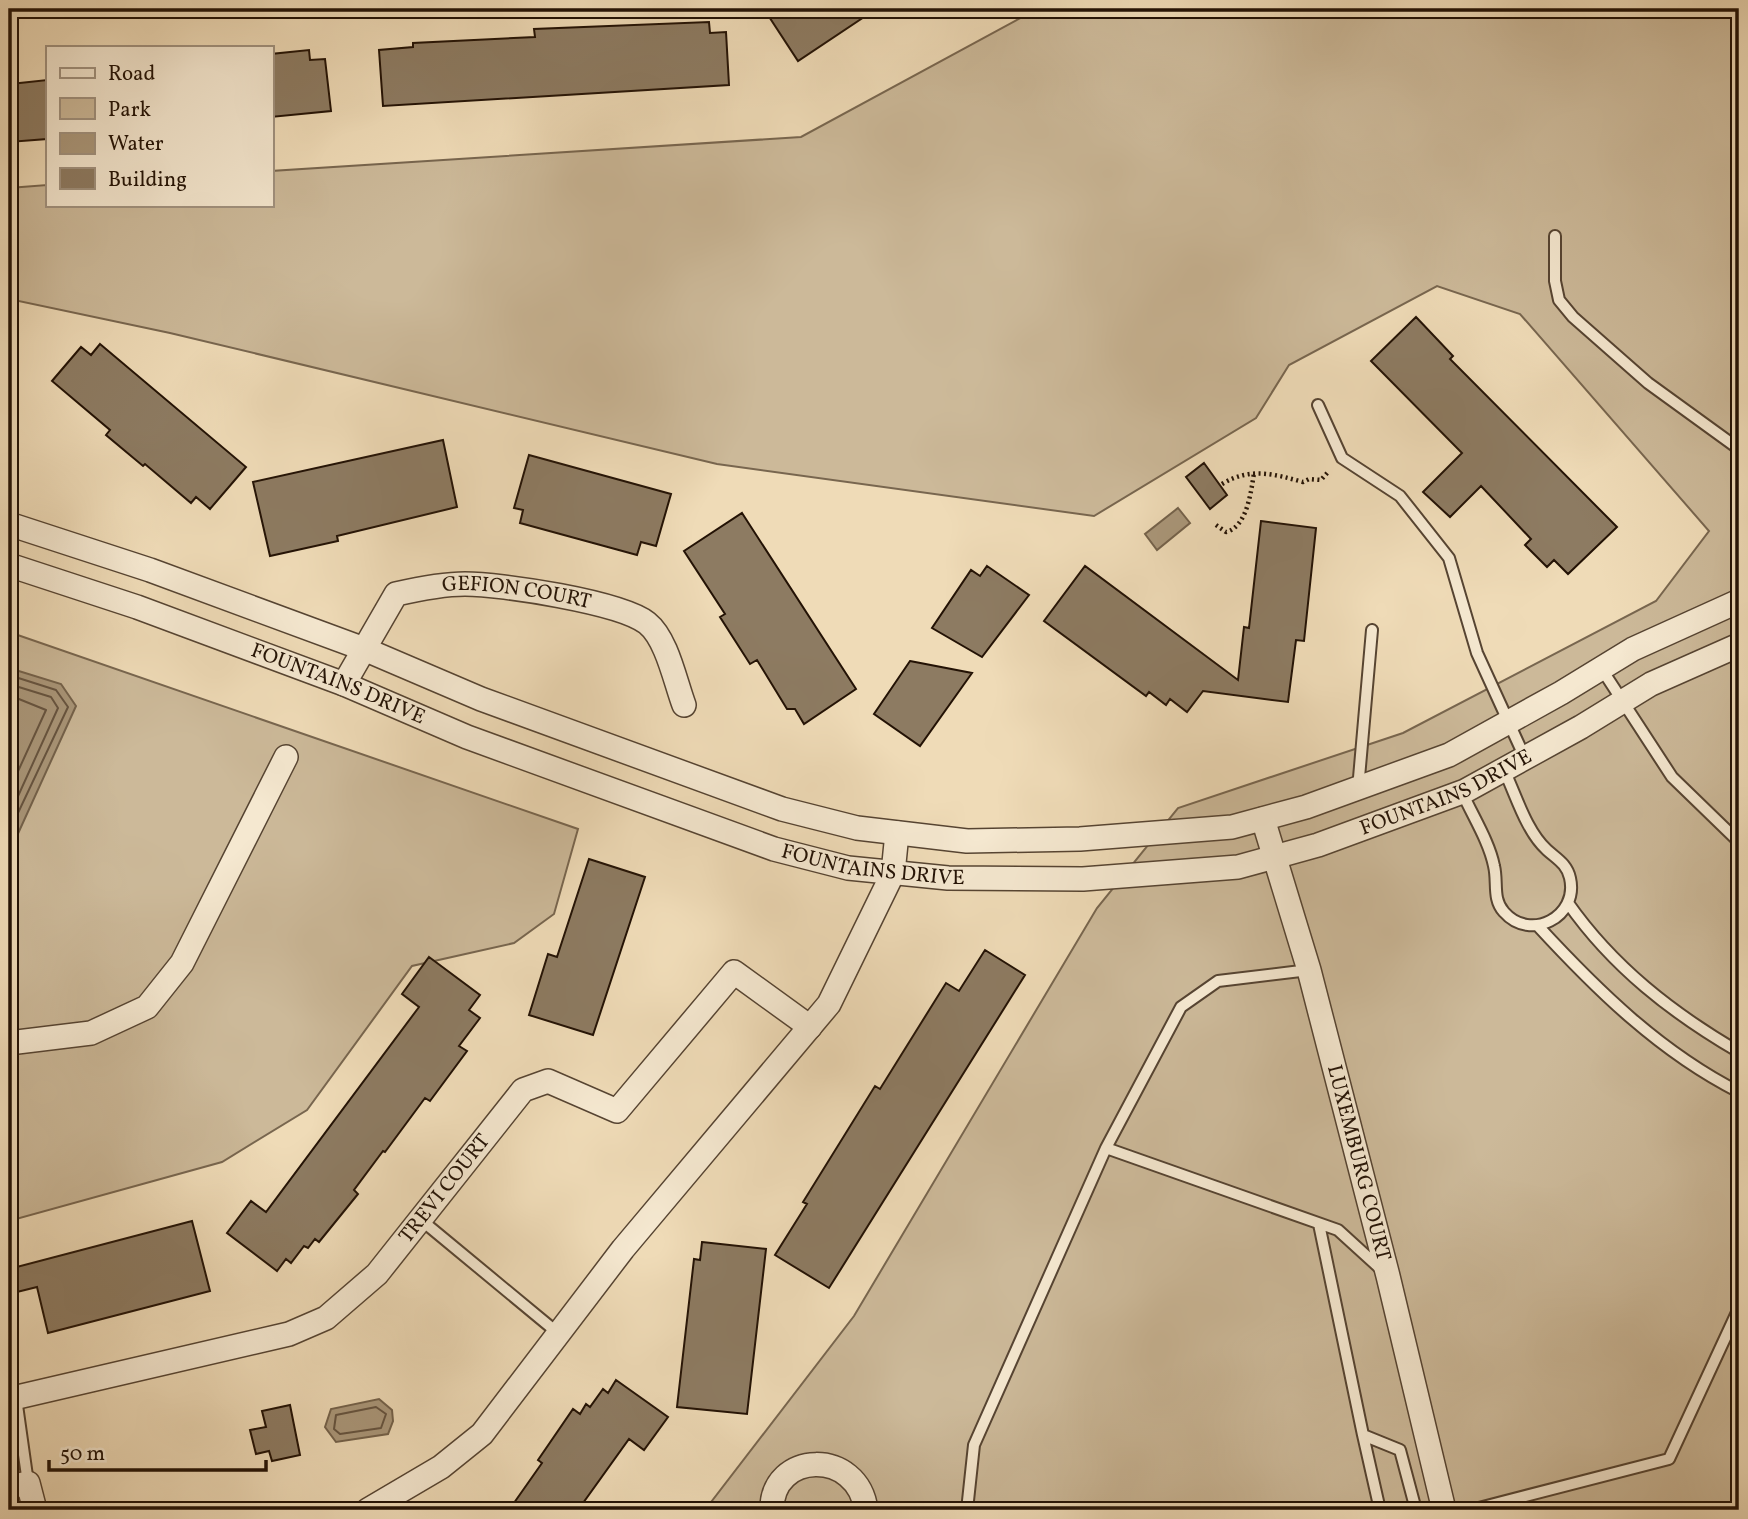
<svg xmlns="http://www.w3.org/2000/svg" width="1748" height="1519" font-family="Vollkorn,serif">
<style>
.green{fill:#ccb999;stroke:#78664f;stroke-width:2}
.water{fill:#aa977a;stroke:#74624b;stroke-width:2}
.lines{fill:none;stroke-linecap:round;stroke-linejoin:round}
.shore{stroke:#665440;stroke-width:2}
.building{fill:#8d7b62;stroke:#231205;stroke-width:2}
.lane-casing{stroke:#564432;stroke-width:14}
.street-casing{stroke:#564432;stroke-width:26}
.path{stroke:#231205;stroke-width:4.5;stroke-dasharray:2 3.5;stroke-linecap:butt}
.lane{stroke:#f5e8d0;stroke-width:10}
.street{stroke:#f5e8d0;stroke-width:23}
.labels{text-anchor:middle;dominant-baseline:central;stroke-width:6;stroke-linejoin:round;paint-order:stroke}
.street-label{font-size:21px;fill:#231205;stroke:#f5e8d0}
</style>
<rect width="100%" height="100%" fill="#efdbb7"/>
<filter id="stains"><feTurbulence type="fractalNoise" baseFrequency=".00286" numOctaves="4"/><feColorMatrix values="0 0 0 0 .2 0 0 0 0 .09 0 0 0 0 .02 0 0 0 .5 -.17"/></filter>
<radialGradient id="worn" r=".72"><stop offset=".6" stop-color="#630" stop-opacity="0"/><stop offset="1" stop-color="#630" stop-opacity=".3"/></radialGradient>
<path class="green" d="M1037,9H1739V1510H705L854,1316L1097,908L1178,808L1403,733L1656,601L1709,531L1520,314L1437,286L1289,365L1256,418L1094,516L717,464L170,333L9,299V188L47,185V205H271V171L801,137Z
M9,632L578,829L554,914L514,943L412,966L307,1110L222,1162L9,1221Z"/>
<path class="water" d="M1178,508L1190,523L1157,550L1145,534Z
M9,668L61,684L76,706L16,838L9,839Z
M379,1399L392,1410L393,1421L388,1434L336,1442L325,1427L331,1409Z"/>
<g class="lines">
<path class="shore" d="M9,675L56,690L68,707L9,832
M9,684L51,697L58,708L9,816
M9,695L46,710L9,791
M376,1407L386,1414L381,1428L340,1434L334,1429L336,1415Z"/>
</g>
<path class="building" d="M764,9H876L798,61Z
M709,22L710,33L726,32L729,85L383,106L379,50L413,47V43L535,37L534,29Z
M309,50L310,60L325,59L331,111L271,117V54Z
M47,80V139L9,142L11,84Z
M1416,317L1453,356L1450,359L1617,527L1568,574L1554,560L1547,567L1525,545L1531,539L1481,486L1450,517L1423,492L1462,453L1371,361Z
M100,344L246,467L210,509L196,497L191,503L145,464L143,466L106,435L110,430L52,381L81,347L91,355Z
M443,440L457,507L337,536L338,541L270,556L253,482Z
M529,455L671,494L656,546L641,542L637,555L520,523L523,510L514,508Z
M1204,463L1227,495L1210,509L1186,477Z
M742,513L856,689L804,724L795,709H787L757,660L750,664L720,617L725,614L684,551Z
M1261,521L1316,528L1304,641L1296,640L1288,702L1203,691L1187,712L1170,699L1166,705L1149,692L1146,696L1044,621L1085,566L1238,680L1244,627L1249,628Z
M987,566L1029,595L982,657L932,628L971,570L980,576Z
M910,661L972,673L920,746L874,714Z
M589,859L645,877L593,1035L529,1015L548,954L557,957Z
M985,950L1025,975L829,1288L775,1255L807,1204L803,1202L875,1086L880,1089L946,983L959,991Z
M429,957L480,995L469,1010L480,1018L459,1046L467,1051L430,1101L425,1098L385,1152L383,1151L354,1190L358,1194L319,1242L315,1239L308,1248L304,1246L291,1263L286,1259L277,1271L227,1233L251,1201L266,1212L419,1007L402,994Z
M192,1221L210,1291L48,1333L37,1287L9,1294V1269Z
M702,1242L766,1249L747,1414L677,1407L694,1259L700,1260Z
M616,1380L668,1417L644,1450L629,1439L578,1510H509L542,1463L538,1460L573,1409L580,1414L586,1404L590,1407L603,1389L608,1393Z
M290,1405L300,1455L272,1461L269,1451L256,1454L250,1430L266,1427L262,1411Z"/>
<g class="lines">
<g class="lane-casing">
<path id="lane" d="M1555,236V281L1559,300L1573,317L1648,383L1739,449
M1318,405L1342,458L1400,496L1449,558L1477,653L1525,758
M1601,668L1672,777L1739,842
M1358,789L1372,630
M1462,792C1472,815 1489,841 1494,866C1498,882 1492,899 1504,912C1530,942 1579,917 1570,878C1567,864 1557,859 1547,850C1526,831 1516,795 1504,770
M1568,903C1613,967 1672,1013 1739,1052
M1538,926C1597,990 1660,1052 1739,1092
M1309,970L1218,981L1181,1007L1106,1148L1338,1230L1383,1271
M420,1219L559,1334
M1319,1224L1363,1435L1400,1450L1416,1510
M16,1398L28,1483
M1363,1435L1380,1510
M967,1510L974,1445L1106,1148
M1471,1510L1669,1459L1739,1308"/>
</g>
<g class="street-casing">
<g id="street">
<path d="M9,524L150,570L364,649L481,699L782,809L857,828L967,841L1080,839L1232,827L1306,807L1449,755L1561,693L1633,649L1739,601"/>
<path id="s1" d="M9,565L137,607L344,684L467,737L774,849L848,868L948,878L1083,879L1238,867L1318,845L1465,791L1581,727L1651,684L1739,645"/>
<path id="s2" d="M344,684L396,594C418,589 442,584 465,584C501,584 620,602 647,623C667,639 675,681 684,705"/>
<path id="s3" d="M1263,819L1309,970L1388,1276L1444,1510"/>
<path d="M9,1043L91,1033L147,1007L182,963L286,757"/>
<path id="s4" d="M9,1399L289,1334L326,1318L377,1274L523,1090L548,1081L617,1111L734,972L810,1027"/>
<path d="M9,1487L28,1483L35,1510"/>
<path d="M368,1510L441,1467L482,1434L623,1249L829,1004L893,873L897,833"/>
<path d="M772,1510C771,1451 858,1448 866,1510"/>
</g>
</g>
<path class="path" d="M1222,484C1250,467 1274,474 1303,482L1309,479L1321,480L1328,472
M1216,525L1226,532C1247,527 1251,492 1254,473"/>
<use href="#lane" class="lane"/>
<use href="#street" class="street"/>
</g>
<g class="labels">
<g class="street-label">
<text stroke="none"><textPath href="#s2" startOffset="226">GEFION COURT</textPath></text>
<text stroke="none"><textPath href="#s1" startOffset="350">FOUNTAINS DRIVE</textPath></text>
<text stroke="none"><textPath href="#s1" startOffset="1505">FOUNTAINS DRIVE</textPath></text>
<text stroke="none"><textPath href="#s1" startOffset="917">FOUNTAINS DRIVE</textPath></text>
<text stroke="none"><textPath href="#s3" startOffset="357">LUXEMBURG COURT</textPath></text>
<text stroke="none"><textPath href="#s4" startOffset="504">TREVI COURT</textPath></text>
</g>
</g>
<rect width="1748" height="1519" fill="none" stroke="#efdbb7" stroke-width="35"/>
<rect x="10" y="10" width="1727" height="1498" fill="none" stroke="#231205" stroke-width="3.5"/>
<rect x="18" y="18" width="1713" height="1484" fill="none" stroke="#231205" stroke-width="2"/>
<rect x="46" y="46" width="228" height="161" fill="#f5e8d0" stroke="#a1927f" stroke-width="2"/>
<rect x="60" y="68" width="35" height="10" fill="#f5e8d0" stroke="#a1927f" stroke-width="2"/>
<text x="108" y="80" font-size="21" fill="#231205">Road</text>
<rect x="60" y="98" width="35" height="21" fill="#ccb999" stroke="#a1927f" stroke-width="2"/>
<text x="108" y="116" font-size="21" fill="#231205">Park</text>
<rect x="60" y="133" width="35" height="21" fill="#aa977a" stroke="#a1927f" stroke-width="2"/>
<text x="108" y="150" font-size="21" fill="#231205">Water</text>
<rect x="60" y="168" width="35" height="21" fill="#8d7b62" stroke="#a1927f" stroke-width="2"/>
<text x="108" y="186" font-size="21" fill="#231205">Building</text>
<path d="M49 1460v10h217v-10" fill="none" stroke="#231205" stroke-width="3.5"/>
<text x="60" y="1460" font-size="21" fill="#231205" stroke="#f5e8d0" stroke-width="5" paint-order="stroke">50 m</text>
<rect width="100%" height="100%" filter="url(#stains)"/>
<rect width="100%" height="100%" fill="url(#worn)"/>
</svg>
